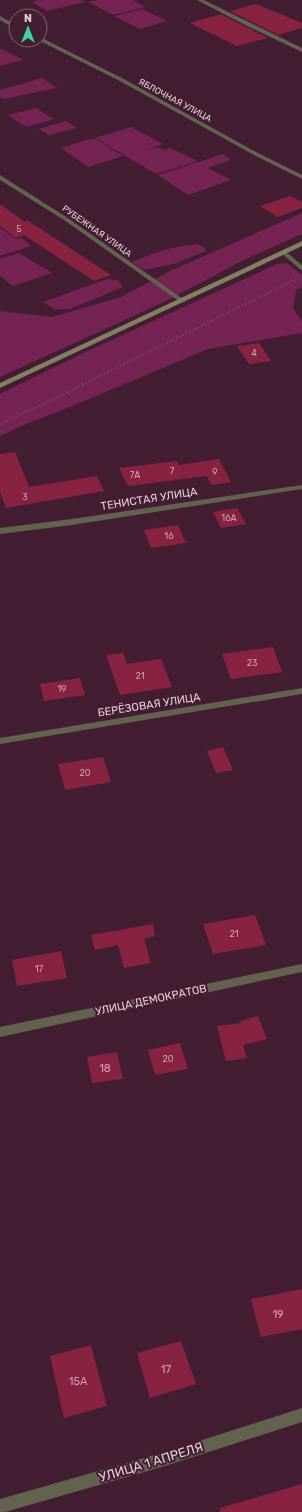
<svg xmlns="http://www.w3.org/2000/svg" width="302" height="1512" font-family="Rubik,sans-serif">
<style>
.green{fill:#752353}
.building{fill:#872340}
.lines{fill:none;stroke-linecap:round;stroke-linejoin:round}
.path{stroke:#775567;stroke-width:2;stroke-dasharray:1 2.5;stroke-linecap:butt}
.street{fill:#62624f;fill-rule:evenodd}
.secondary{fill:#818162;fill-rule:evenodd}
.labels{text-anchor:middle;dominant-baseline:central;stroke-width:4;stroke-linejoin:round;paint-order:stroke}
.far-street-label{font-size:9px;fill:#e7cdd9;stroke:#431d32}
.number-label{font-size:9px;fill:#cfa2b3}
.street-label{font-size:11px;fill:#e7cdd9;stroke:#431d32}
.near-number-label{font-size:11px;fill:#cfa2b3}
.near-street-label{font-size:13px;fill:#e7cdd9;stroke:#431d32}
</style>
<rect width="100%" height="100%" fill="#431d32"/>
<path class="green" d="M40,0H81L85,2L47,11L32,2Z
M98,0H133L145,7L113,15L88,2Z
M142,9L167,21L140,29L114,16Z
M0,49H2L23,60L0,66Z
M42,78L57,88L4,99L0,97V90Z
M36,108L54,119L26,127L8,115Z
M66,121L77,128L49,135L39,129Z
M131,127L163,144L142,151L157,147L164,150L170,148L198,161L156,174L95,138Z
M94,138L123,156L88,167L61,148Z
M223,154L231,160L208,168L231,180L188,195L158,175Z
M302,213V234L244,260L164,302L0,377V311L52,317L121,297L170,271Z
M0,228L16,239L22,238L31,246L0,256Z
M197,244L204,247L206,251L174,264L144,270L132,262C153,253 174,246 197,244Z
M19,253L52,273L13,286L0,276V259Z
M287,263L302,275V287L296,290L293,308L302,321V333L208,349L77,404L24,425L0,436V394L79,355L277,264Z
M107,279L118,280L123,287L70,309H54L43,302Z"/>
<path class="building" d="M256,4L302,23V28L278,35L230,11Z
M221,14L246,27L268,38L237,46L190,23Z
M290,196L302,202V208L278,217L260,206Z
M0,204L25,222L27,220L111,275L94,281L24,235L16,238L0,226Z
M259,343L271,361L249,364L237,346Z
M15,452L29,487L97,476L104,491L6,508L0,492V454Z
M219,459L231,482L211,485L207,476L128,486L119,468L177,461L179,465Z
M237,508L246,524L221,528L213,512Z
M178,525L186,543L151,548L144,530Z
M273,647L282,672L231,679L222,654Z
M123,653L127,664L161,659L172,687L120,695L106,655Z
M80,678L85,695L44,701L40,684Z
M223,747L233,770L216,773L207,751Z
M103,757L111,782L65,790L58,764Z
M255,915L266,945L213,954L203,924Z
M153,924L155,936L144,939L151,963L124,968L118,945L95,950L91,935Z
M61,951L67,978L17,986L12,960Z
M258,1016L267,1039L243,1045L247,1058L226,1061L217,1026L241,1023L240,1021Z
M180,1043L188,1069L155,1075L148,1050Z
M117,1052L123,1079L92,1083L87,1057Z
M302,1289V1329L261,1337L251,1299Z
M181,1341L196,1384L150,1398L137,1353Z
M91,1345L107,1406L64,1418L50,1356Z
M302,1484V1512H220V1508Z"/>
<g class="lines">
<path class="path" d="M0,424L62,395L296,279"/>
<path class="street" d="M197,0H204L302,48V52L247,26Z
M0,16L16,25V29L0,20Z
M40,37L122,78L258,153L302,175V179L254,155L118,80L38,40H40Z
M0,175L68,218L186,301L184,302H180L64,220L0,180Z
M281,251H285L302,265V271L281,253Z
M302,485V489L72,525L0,534V528L72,519Z
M302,688V694L0,744V738Z
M302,964V972L0,1037V1027Z
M302,1408V1422L165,1466L5,1512H0V1499L165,1452Z"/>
<path class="secondary" d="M302,241V246L0,388V383Z"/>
</g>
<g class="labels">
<g class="far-street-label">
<text transform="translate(175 100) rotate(28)">ЯБЛОЧНАЯ УЛИЦА</text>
<text transform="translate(97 231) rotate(35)">РУБЕЖНАЯ УЛИЦА</text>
</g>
<g class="number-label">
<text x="19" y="229">5</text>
<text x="254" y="353">4</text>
<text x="172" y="471">7</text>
<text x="215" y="472">9</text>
<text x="135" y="475">7А</text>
<text x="25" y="497">3</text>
<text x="229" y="518">16А</text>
<text x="169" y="536">16</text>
<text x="252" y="663">23</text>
<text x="140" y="676">21</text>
<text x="62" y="689">19</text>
<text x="85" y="773">20</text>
<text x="234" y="934">21</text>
<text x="39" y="969">17</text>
<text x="168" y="1059">20</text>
</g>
<g class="street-label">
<text transform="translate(149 499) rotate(-9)">ТЕНИСТАЯ УЛИЦА</text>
<text transform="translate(149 705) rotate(-9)">БЕРЁЗОВАЯ УЛИЦА</text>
<text transform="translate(151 1000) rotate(-12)">УЛИЦА ДЕМОКРАТОВ</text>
</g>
<g class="near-number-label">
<text x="105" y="1068">18</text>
<text x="278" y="1314">19</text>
<text x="166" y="1369">17</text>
<text x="78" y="1381">15А</text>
</g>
<g class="near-street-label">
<text transform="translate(151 1462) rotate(-17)">УЛИЦА 1 АПРЕЛЯ</text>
</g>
</g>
<g transform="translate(28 28)"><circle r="19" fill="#431d32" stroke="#856375"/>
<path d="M0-3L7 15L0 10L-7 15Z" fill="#39d4a5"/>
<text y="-6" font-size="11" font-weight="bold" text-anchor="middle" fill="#e7cdd9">N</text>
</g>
</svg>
